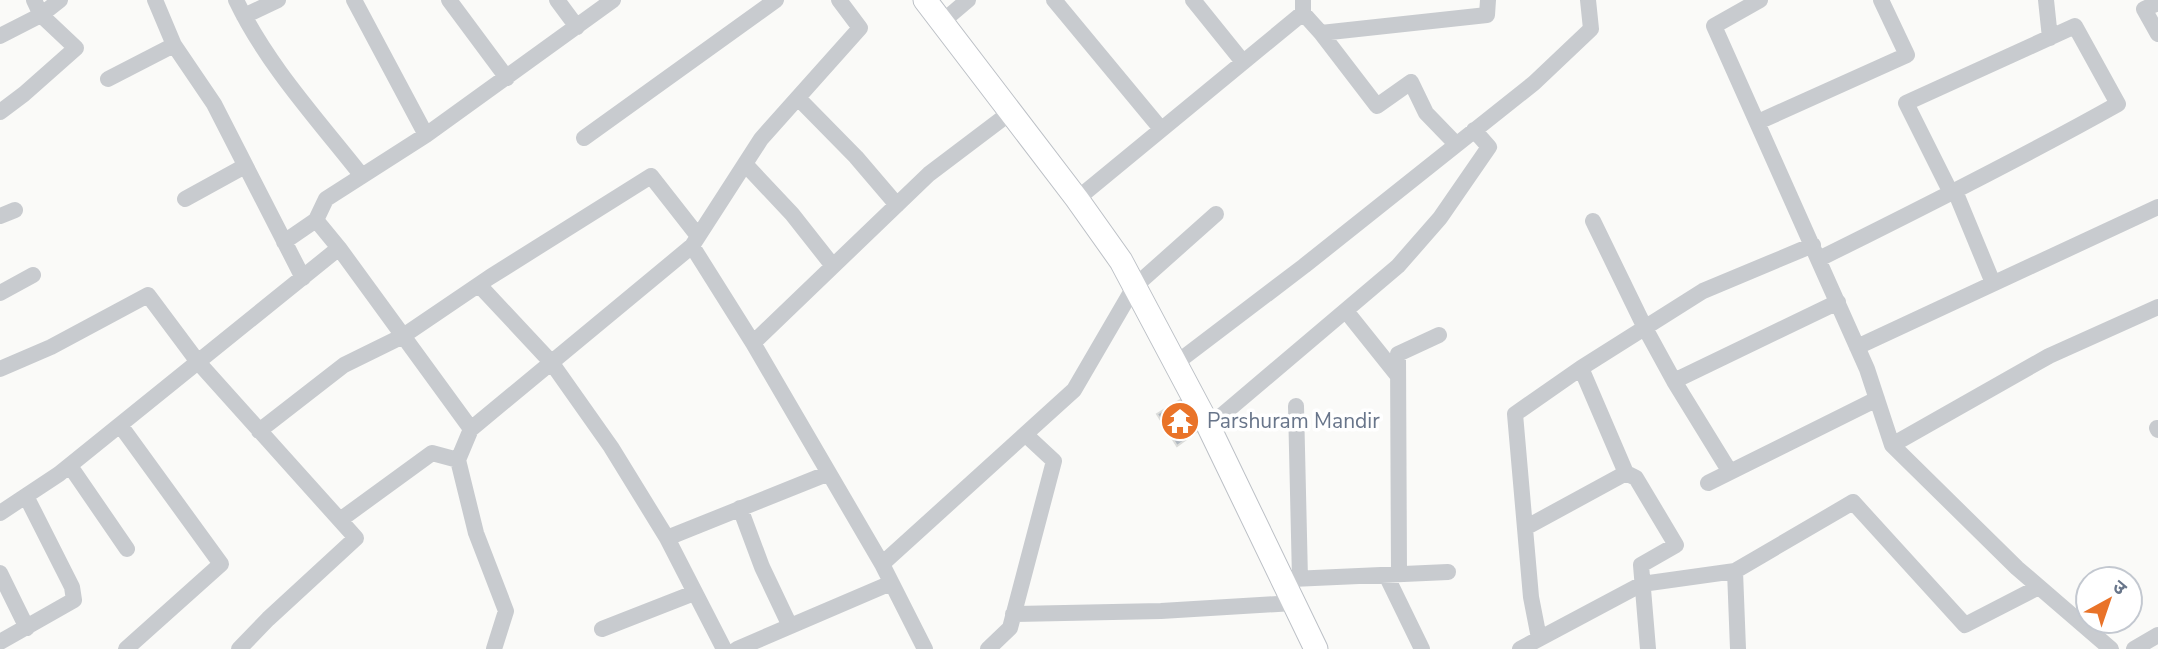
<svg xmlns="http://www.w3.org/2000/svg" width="2158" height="649" font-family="'Nunito Sans','Noto Sans Devanagari',sans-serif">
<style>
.building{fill:#b0b7bf;stroke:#dbdcda;stroke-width:2}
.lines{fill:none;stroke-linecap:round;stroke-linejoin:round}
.secondary-casing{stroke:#bcc0c6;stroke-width:25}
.street{stroke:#c8cbcf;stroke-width:16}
.secondary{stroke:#fff;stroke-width:23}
.labels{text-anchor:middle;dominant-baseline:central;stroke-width:7;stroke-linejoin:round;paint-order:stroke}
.poi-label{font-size:21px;fill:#68758a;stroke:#fff;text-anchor:start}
</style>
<rect width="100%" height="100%" fill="#fafaf8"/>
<path class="building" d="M1187,396L1203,427L1177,446L1157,414Z"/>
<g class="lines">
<g class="secondary-casing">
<path id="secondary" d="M925,0L1077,199L1121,261L1205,419L1316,649"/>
</g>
<path class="street" d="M34,0L41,15L60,0
M155,0L174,45L214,104L303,278
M236,0C267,65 318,120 362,176
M354,0L426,135
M449,0L507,78
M557,0L577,27
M1054,0L1161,129
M1193,0L1243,62
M1760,0L1714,26L1867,369L1892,445L2017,568L2111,649
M2046,0L2050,38
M2158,3L2144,9L2158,34
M1303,13L1321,33L1487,15L1488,0
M244,16L278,0
M942,22L968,0
M1321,33L1377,106L1411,82L1426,113L1456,144
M0,36L41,15L76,48L24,94L0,112
M108,79L174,45
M798,98L856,157L897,205
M1758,122L1907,55L1881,0
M584,138L776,0
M745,164L792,214L833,266
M1955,191L1993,283
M185,199L245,166
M1077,199L1303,13V0
M0,216L15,210
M1593,221L1645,328L1674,381L1730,472
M284,242L316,220
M692,246L753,343
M339,248L471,429L692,246L761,139L860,28L839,0
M1819,259C1920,209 2020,159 2118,104L2075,26L1906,103L1951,193
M479,285L551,362L611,447L667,538L724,649
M0,293L33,275
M1346,311L1398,376
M1857,347L2158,207
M1175,364L1304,266L1534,83L1591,29L1588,0
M0,369L51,347L148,295L198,362L356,538L268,619L239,649
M1674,381L1838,302
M1296,406L1300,579
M120,425L221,564L126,649
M1208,427L1398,266L1440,218L1489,147L1474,130
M2157,428L2158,430
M471,429L458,460L476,533L506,611L494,649
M259,431L344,365L403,336L490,277L651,176L698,236
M1892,445L2049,356L2158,307
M70,466L127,549
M1626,473L1636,478L1676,545L1641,565L1648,649
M1708,483L1877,399
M740,508L762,567L790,626
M0,513L59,474L339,248L316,220L326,199L426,135L613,0
M340,520L432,453L458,460
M1525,528L1626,473L1581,368
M667,538L829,473
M882,564L753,343L929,174L1011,112
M1735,571L1738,649
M0,573L27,628
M1399,574L1398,354L1439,335
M1386,575L1422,649
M1292,579L1448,572
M1013,614L1161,611L1294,603
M602,629L694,593
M1539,638L1531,597L1515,414L1581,368L1703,291L1813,245
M0,642L74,600L72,587L26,496
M737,649L891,583
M925,649L882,564L1074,390L1134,287L1216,214
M988,649L1010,628L1054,461L1026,435
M1520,649L1642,584L1735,571L1853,502L1965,625L2039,587
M2134,649L2158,635"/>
<use href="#secondary" class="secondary"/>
</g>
<defs>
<g id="temple-disc" transform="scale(2.0125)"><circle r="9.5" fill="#e97329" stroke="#fff"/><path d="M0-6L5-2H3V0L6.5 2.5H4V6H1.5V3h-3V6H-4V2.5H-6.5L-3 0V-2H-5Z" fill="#fff"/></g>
</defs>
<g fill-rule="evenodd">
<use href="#temple-disc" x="1180" y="421"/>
</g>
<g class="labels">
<g class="poi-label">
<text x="1207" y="421">Parshuram Mandir</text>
</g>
</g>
<g transform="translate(2109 600) rotate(40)"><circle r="33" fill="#ffffff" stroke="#c3c8d0" stroke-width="2"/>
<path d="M0-5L12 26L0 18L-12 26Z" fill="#e97329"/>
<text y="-10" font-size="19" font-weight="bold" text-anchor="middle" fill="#68758a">उ</text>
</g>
</svg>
